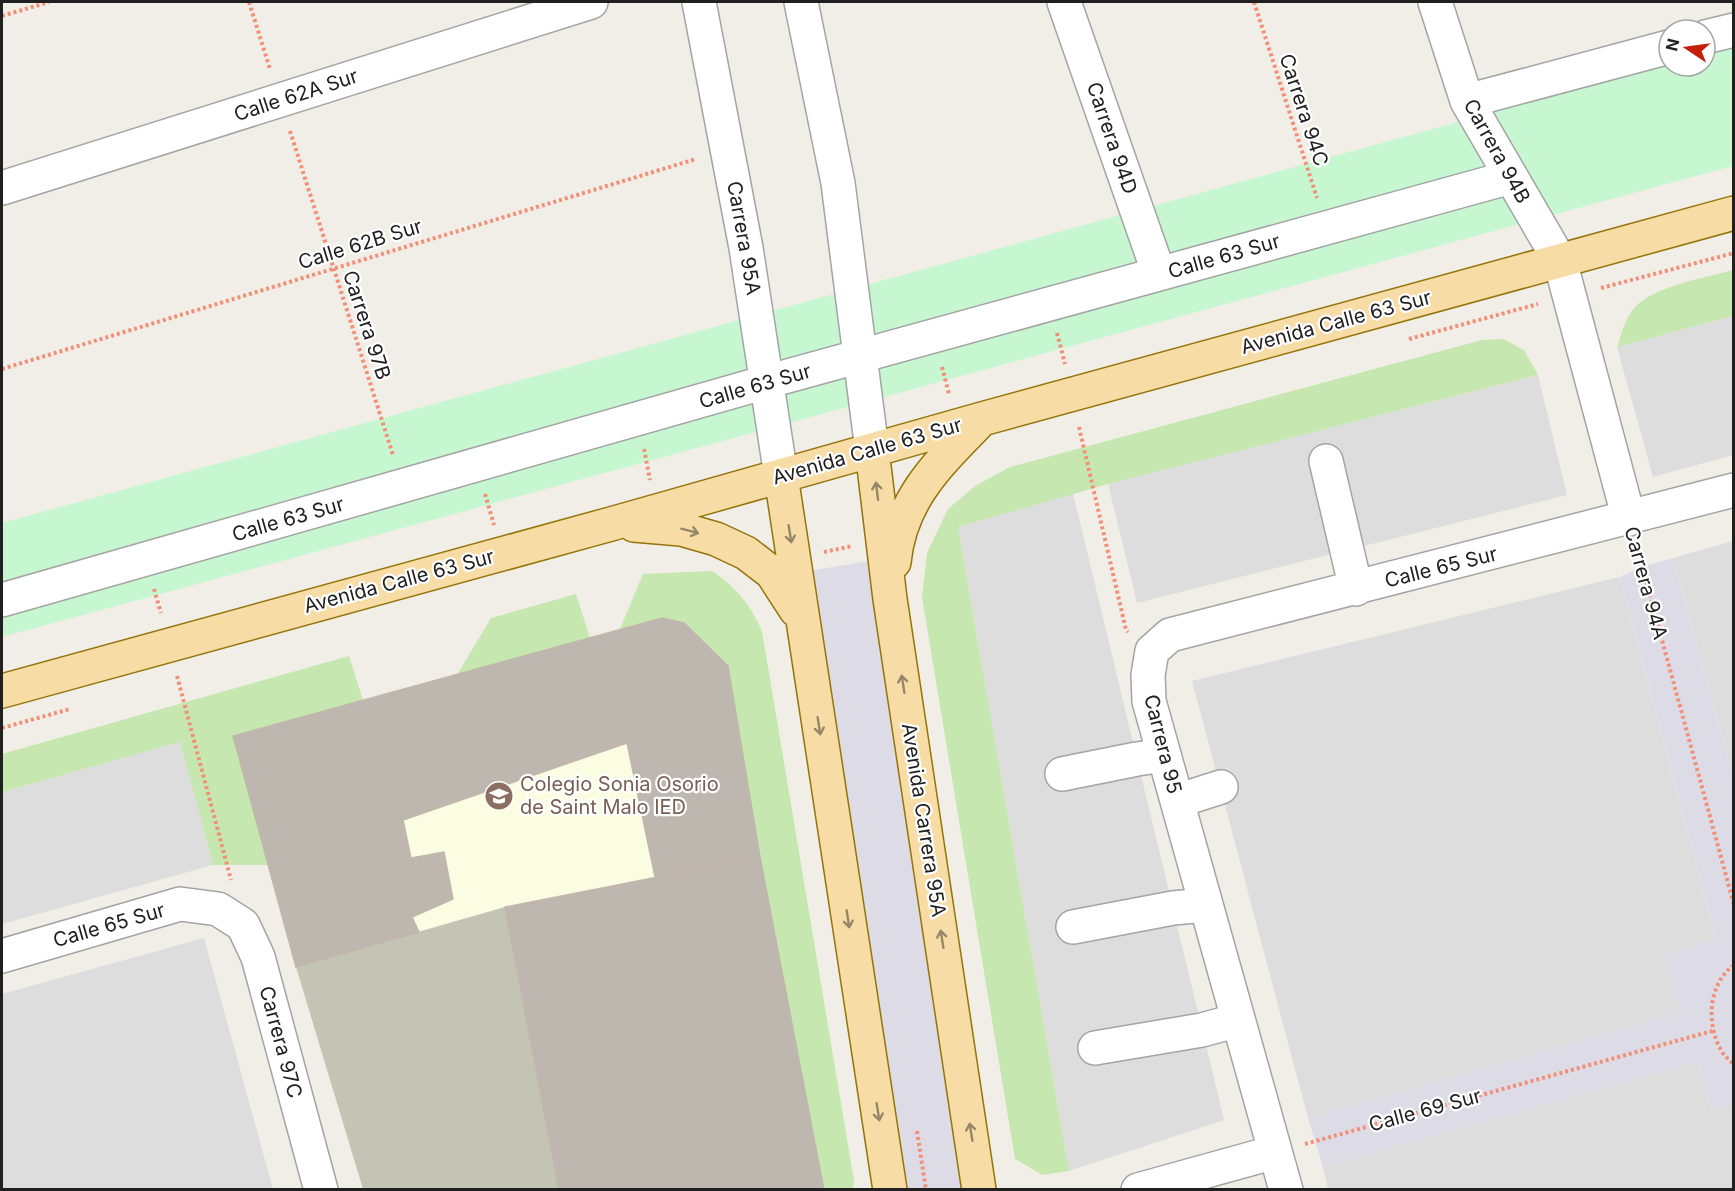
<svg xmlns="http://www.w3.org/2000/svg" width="1735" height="1191" font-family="Inter,sans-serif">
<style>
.residential{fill:#dedddd}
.education{fill:#fbfde3}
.construction{fill:#c3c4b3}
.grass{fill:#c6e7b0}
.park{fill:#c7f7d0}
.plaza{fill:#dcdbe6}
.building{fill:#bdb7b0;stroke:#c1b7aa;stroke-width:1.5}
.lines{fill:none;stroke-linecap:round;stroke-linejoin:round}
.minor-casing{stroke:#a4a4a4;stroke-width:36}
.major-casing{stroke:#947409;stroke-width:36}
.path{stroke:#f28f76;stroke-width:4;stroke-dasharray:3 3;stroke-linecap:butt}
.minor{stroke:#fff;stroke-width:33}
.major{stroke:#f7dca5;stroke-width:33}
.oneway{stroke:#968769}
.labels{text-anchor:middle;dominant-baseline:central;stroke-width:4.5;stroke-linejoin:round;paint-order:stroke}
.street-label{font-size:20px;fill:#202020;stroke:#fff}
.education-label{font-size:20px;fill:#785e54;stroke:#fff;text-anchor:start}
</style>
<rect width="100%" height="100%" fill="#f0eee7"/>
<path class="residential" d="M1733,316V455L1653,477L1617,347Z
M1538,375L1567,495L1137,603L1108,484Z
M1073,493L1224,1120L1069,1171L958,527Z
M1733,541V776L1673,558Z
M1620,577L1716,939L1680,1012L1308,1118L1192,681Z
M180,742L213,865L2,924V792Z
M204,938L273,1189H2V994Z
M1698,1062L1712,1111L1733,1105V1189H1328L1323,1167Z"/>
<path class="education" d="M684,623L728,666L760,857L505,907L296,967L233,736L457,675Z"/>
<path class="construction" d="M505,907L559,1189H363L296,967Z"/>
<path class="grass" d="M1733,270V316L1617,347C1622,333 1625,316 1637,305C1659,285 1705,278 1733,270Z
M1503,339L1524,350L1538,375L1108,484L958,527L1069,1171L1042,1175L1015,1159L922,597L927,553L948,509L975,486L1010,467L1482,340Z
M712,571C736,587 750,604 762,631L854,1181L853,1189H824L760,857L619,631L643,574Z
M576,594L590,638L457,675L491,618Z
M349,656L363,700L233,736L268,865H213L180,742L2,792V754Z"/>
<path class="park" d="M1733,46V166L2,637V523L1669,64V66H1705V54Z"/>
<path class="plaza" d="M1673,558L1733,776V1105L1712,1111L1698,1062L1323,1167L1308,1118L1680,1012L1665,953L1716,939L1620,577L1641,567Z
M868,561L968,1189H908L809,571Z"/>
<path class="building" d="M662,618L684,623L728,666L760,857L655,877L627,743L403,820L411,858L444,852L453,899L412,917L419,932L296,967L233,736Z
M760,857L824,1190H559L505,907Z"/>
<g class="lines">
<g class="minor-casing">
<path id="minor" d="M699,2L746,248L781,476
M801,2L838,183L872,450
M1064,2L1159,274
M1435,2L1467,101L1560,261L1629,519
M1705,37L1734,30
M1467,101L1669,47
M2,188L591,2
M1326,461L1356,589
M2,600L766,382L1511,177
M1062,774L1137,759L1164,755
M1177,801L1221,787
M1073,927L1173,908L1206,905
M2,956L180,904L218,909L243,925L258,957L321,1190
M1095,1048L1202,1030L1238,1020
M1138,1190L1275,1152
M1286,1190L1149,701L1148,675L1152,651L1170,635L1734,490"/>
</g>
<g class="major-casing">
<path id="major" d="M872,450L890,599L979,1190
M781,476L890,1190
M634,525L681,529L716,539L746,553L772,573L796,610
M894,562C900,499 939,463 981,420
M2,691L611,524L982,419L1734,213"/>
</g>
<path class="path" d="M249,2L270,69
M1254,2L1317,198
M2,16L49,2
M290,131L393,455
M1601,288L1734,253
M1057,333L1065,364
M1409,339L1538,304
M942,367L949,394
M2,369L696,159
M1079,427L1126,630L1128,632
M644,449L650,480
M485,494L494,525
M1637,548L1734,905
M824,552L852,546
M154,589L161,613
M177,676L231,880
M2,728L70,709
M1734,965C1708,984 1706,1024 1721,1050C1724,1056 1729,1060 1734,1064
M917,1131L926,1190
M1305,1144L1712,1031"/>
<use href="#minor" class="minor"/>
<use href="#major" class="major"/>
</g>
<defs><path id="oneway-shaft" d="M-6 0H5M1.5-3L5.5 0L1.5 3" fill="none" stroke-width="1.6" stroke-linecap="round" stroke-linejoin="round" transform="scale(1.5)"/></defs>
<g class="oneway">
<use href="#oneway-shaft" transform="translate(877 491) rotate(-97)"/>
<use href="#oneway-shaft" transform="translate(690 531) rotate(15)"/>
<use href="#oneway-shaft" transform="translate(790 534) rotate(81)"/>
<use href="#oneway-shaft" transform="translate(903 684) rotate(-99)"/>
<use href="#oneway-shaft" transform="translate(819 726) rotate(81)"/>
<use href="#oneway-shaft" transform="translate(848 919) rotate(81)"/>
<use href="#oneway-shaft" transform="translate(942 939) rotate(-99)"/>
<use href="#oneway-shaft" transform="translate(878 1112) rotate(81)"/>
<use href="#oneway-shaft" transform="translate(971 1132) rotate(-99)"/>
</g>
<defs>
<g id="school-disc" transform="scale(1.5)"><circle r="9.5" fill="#8d6e63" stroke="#fff"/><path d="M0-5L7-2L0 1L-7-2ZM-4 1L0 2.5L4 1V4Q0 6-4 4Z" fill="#fff"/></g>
</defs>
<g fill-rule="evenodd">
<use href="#school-disc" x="499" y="796"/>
</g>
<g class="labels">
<g class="street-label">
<text transform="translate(296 95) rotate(-18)">Calle 62A Sur</text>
<text transform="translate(1304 110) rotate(72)">Carrera 94C</text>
<text transform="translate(1112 138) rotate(71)">Carrera 94D</text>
<text transform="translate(1497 151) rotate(61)">Carrera 94B</text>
<text transform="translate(744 238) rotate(80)">Carrera 95A</text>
<text transform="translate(360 244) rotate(-17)">Calle 62B Sur</text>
<text transform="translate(1224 256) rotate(-16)">Calle 63 Sur</text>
<text transform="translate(1336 322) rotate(-15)">Avenida Calle 63 Sur</text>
<text transform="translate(367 325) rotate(72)">Carrera 97B</text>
<text transform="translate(755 386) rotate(-16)">Calle 63 Sur</text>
<text transform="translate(867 451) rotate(-16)">Avenida Calle 63 Sur</text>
<text transform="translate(288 519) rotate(-16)">Calle 63 Sur</text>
<text transform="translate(1441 567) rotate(-14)">Calle 65 Sur</text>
<text transform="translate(399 581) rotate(-15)">Avenida Calle 63 Sur</text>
<text transform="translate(1646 583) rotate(75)">Carrera 94A</text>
<text transform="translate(1163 744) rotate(76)">Carrera 95</text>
<text transform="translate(924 820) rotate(81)">Avenida Carrera 95A</text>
<text transform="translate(109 925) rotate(-16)">Calle 65 Sur</text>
<text transform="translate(281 1042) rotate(75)">Carrera 97C</text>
<text transform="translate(1425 1110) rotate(-15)">Calle 69 Sur</text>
</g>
<g class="education-label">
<text x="520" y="784">Colegio Sonia Osorio<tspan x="520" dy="23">de Saint Malo IED</tspan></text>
</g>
</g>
<rect width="1735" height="1191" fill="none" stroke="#202020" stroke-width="6"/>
<g transform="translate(1687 48) rotate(283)"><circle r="28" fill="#ffffff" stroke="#a6a6a6" stroke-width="1.5"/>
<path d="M0-4.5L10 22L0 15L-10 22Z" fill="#c51e0b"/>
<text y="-9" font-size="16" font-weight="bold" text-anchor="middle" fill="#202020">N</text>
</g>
</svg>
